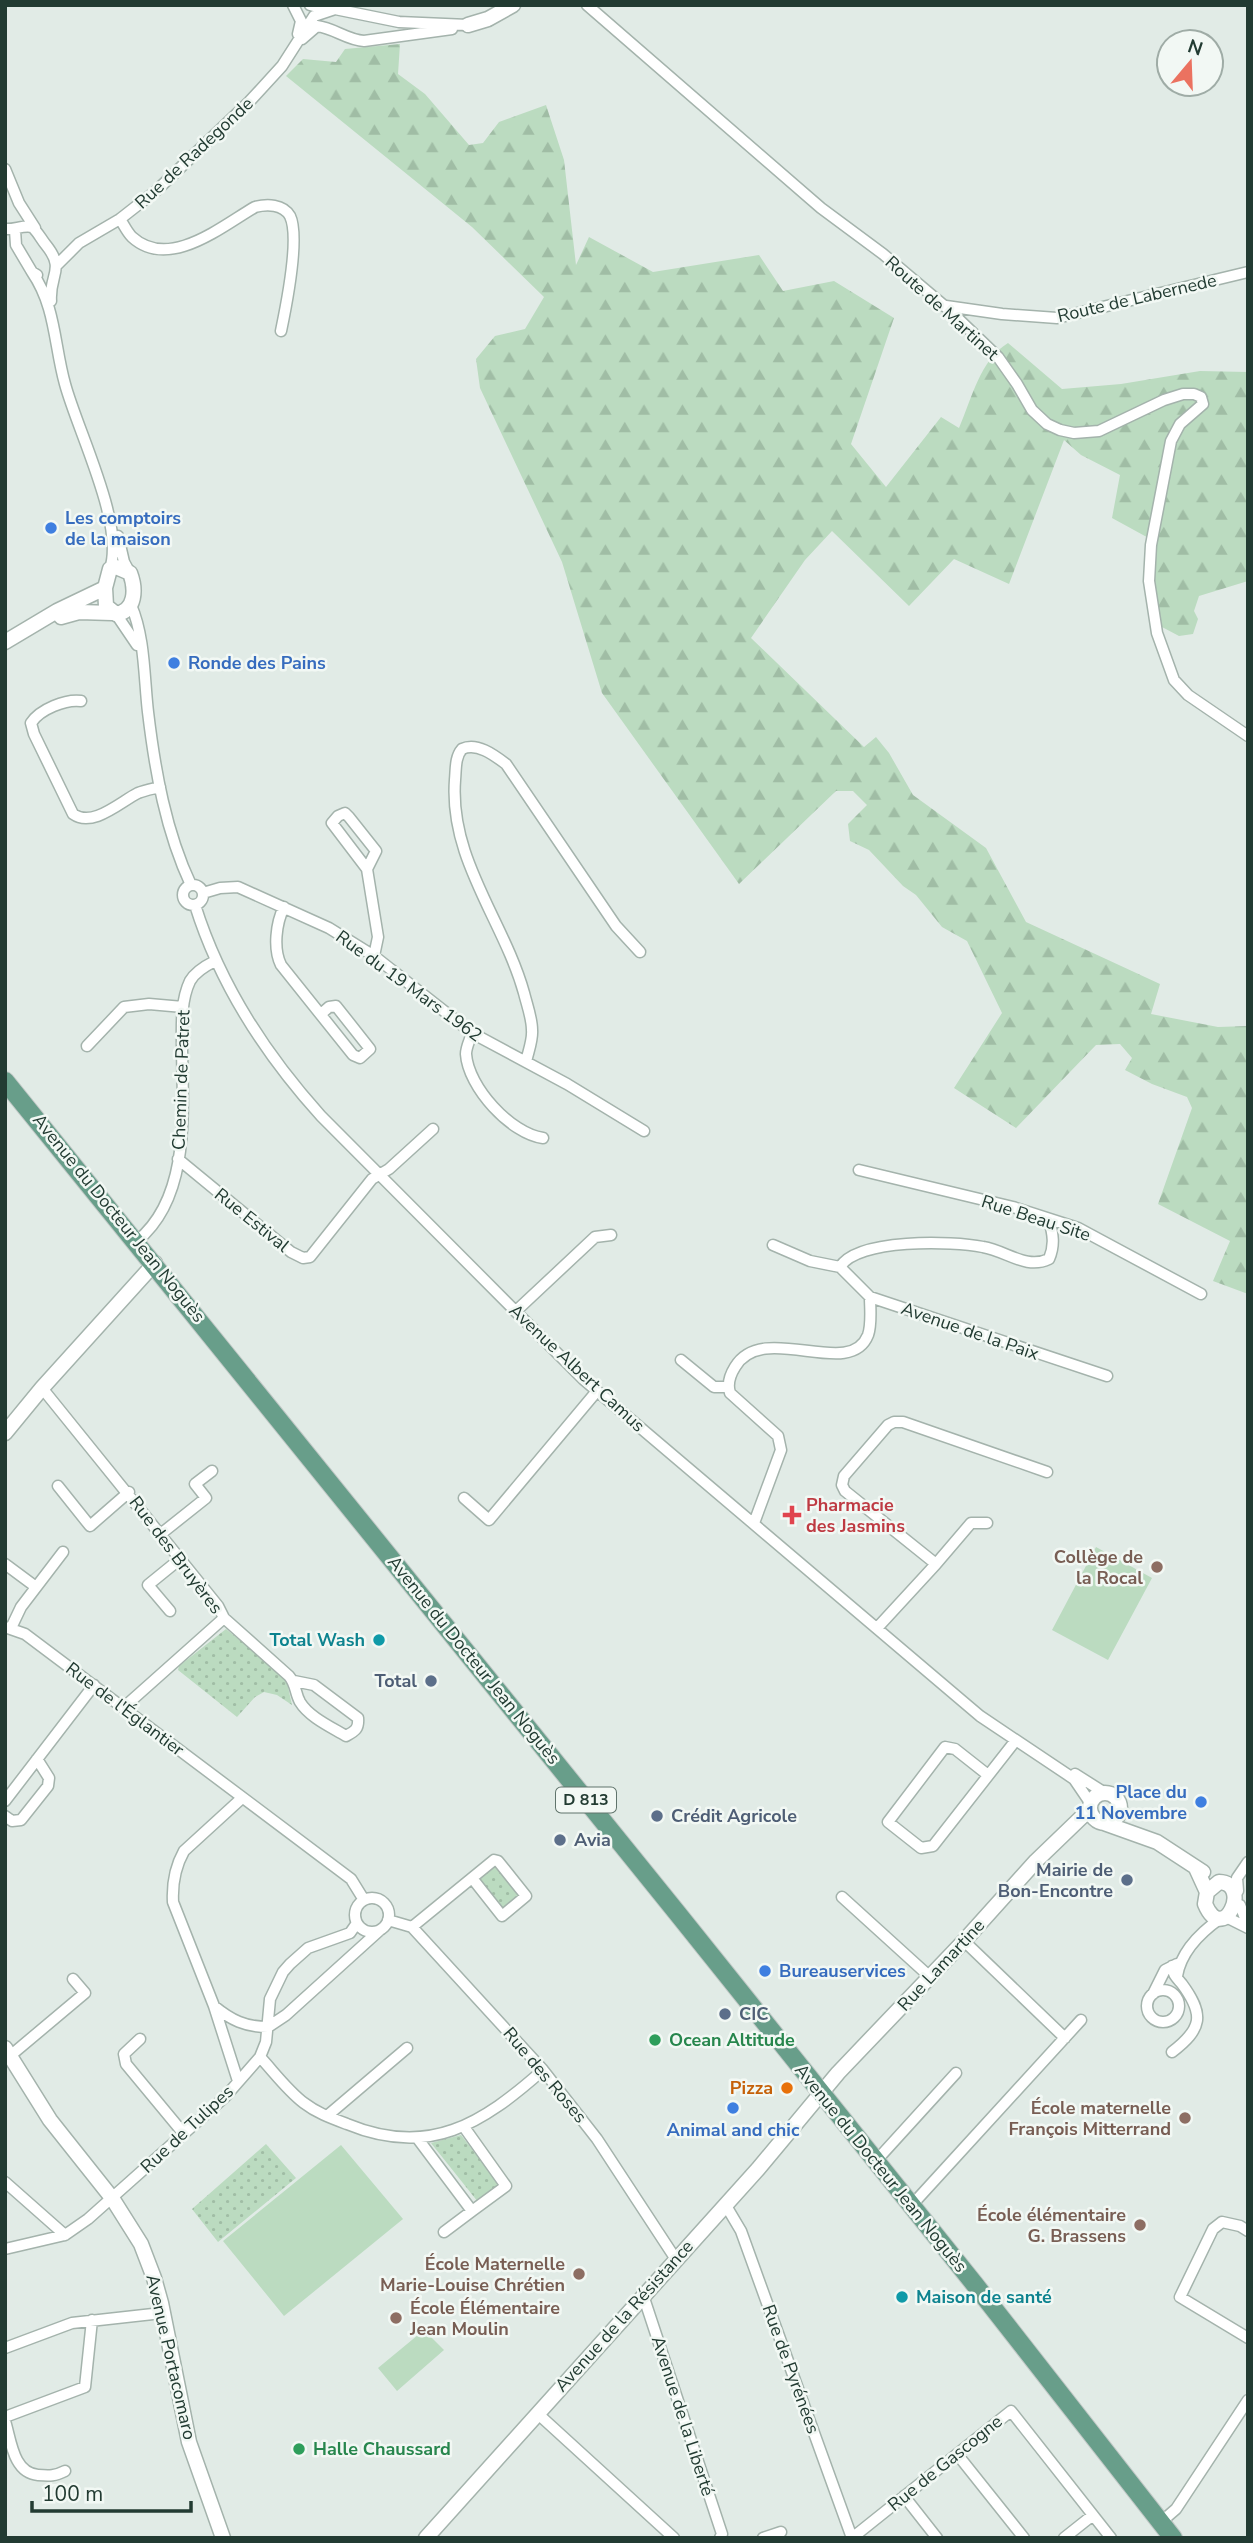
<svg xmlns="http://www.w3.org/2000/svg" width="1253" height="2543" font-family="'Nunito Sans',sans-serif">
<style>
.grass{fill:url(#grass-dots)}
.forest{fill:url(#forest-firs)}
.pitch{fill:#bbdbc0}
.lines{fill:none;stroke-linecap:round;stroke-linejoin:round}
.minor-casing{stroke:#a4b3ac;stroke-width:13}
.tertiary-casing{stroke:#a4b3ac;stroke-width:17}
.primary-casing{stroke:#c1c8c6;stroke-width:20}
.minor{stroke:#fff;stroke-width:10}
.tertiary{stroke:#fff;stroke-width:14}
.primary{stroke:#689e8a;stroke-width:18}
.shop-dot{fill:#3f7fe0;stroke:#f2f8f4;stroke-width:2.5}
.health-dot{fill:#e0444e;stroke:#f2f8f4;stroke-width:2.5}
.education-dot{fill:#8d6e63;stroke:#f2f8f4;stroke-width:2.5}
.culture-dot{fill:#0f9aa8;stroke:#f2f8f4;stroke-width:2.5}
.service-dot{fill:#5c6f8a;stroke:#f2f8f4;stroke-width:2.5}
.leisure-dot{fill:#2e9e5b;stroke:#f2f8f4;stroke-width:2.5}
.food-dot{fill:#e8710a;stroke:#f2f8f4;stroke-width:2.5}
.labels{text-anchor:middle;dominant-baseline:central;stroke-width:5;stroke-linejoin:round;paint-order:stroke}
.shield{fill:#f2f8f4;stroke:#60746c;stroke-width:2}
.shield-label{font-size:16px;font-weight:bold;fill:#223b32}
.street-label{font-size:18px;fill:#223b32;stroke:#f2f8f4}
.shop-label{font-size:18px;font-weight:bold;fill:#366cbe;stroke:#f2f8f4;text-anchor:start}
.health-label{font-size:18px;font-weight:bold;fill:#be3a42;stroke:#f2f8f4;text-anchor:start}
.education-label{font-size:18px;font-weight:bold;fill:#785e54;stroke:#f2f8f4;text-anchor:end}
.culture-label{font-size:18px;font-weight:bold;fill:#0d838f;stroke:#f2f8f4;text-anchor:end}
.service-label{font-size:18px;font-weight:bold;fill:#4e5e75;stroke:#f2f8f4;text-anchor:start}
.leisure-label{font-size:18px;font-weight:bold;fill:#27864d;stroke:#f2f8f4;text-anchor:start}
.food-label{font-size:18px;font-weight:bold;fill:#c56008;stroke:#f2f8f4;text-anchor:end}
</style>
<defs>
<pattern id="grass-dots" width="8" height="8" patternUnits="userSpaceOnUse" patternTransform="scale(1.75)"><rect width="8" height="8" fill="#bbdbc0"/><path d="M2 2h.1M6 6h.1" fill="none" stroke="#a0bda5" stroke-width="1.8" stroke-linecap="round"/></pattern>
<pattern id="forest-firs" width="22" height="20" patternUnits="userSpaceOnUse" patternTransform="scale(1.75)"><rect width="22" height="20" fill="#bbdbc0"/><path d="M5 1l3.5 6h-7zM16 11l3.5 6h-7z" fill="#a0bda5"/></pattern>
</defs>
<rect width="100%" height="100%" fill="#e1ebe6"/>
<path class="grass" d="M226,1629L286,1678L292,1705L277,1695L264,1692L255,1697L237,1717L178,1670L179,1666Z
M496,1866L519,1896L502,1909L479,1880Z
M461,2135L499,2184L478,2202L431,2143Z
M266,2144L296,2178L218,2242L192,2209Z"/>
<path class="forest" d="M400,44L398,74L425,94L469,145L483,143L499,122L546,105L564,160L576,265L589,237L653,272L759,255L783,291L834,281L894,318L851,444L886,487L941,417L959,428C972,398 980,360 1008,343L1062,389L1121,384L1200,371L1248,372V581L1199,596L1194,611L1198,619L1193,634L1179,636L1162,627L1153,569L1154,541L1112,518L1120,475L1081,455L1064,440L1009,584L954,559L909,606L832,531L805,560L751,638L864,747L876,737L889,753L913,795L986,848L1026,922L1160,984L1151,1014L1218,1027L1248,1026V1294L1213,1281L1230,1241L1158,1204L1192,1108L1187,1097L1152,1084L1125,1070L1132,1058L1120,1044L1096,1045L1016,1128L954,1088L1002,1013L967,941L942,927L916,895L903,886L869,850L850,841L848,824L867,805L853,791H836L739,884L602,693L562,562L480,388L476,359L495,336L525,329L544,297L472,227L286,76L303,59L336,62L345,49Z"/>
<path class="pitch" d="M1096,1547L1152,1578L1108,1660L1052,1630Z
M341,2145L403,2219L284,2316L223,2241Z
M424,2330L444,2350L397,2391L378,2368Z"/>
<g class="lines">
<g class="minor-casing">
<path id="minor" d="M293,5L301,21L298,34
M310,5L328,10
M587,5L821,208L883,254L948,309L998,357L1017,384L1032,410L1047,424L1060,430L1074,433L1099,431L1164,400L1183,394H1194L1201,397L1203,404L1180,424L1171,441L1151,545L1149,581L1157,633L1174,680L1188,695L1248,736
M302,39L317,26C334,28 347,40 364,41L452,29
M5,169L19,203L35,228
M120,219C124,225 127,232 132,237C169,271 222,226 255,207C267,204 283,204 290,216C300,237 286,307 281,331
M5,229C14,230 23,225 32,227C38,232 41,239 46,245C66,270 49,274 51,301
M15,230L16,245L32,272L37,275
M57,265L79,243L120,219L157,190L249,102L282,66L314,16L335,9L399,22L468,25
M32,272C56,307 54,345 65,384C78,432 125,524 110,569
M946,306L1002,314L1057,318L1248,272
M118,536L124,562L130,573
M131,605C145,637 144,678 148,712C155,771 166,832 191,885
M116,614L137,645
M81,701C66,699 40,709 31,723L34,734L73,814C93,828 120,802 138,793C145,790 152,789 160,787
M367,869L376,851L349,817L345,813L338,816L332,823L367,869L378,937L374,956
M183 895a10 10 0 1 1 20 0a10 10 0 1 1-20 0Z
M203,893L220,888L238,887L329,928L374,956L472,1033L567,1084L644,1131
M195,905C220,985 265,1054 321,1116L583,1379L980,1716L1074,1779L1091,1804
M284,907C276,923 273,949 281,965L353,1055L360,1058L370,1049L336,1006L329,1007L321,1014
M472,1033C470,1040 466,1047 466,1054C468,1087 511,1134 543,1138
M87,1046L124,1007L149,1004L183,1007
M526,1062C528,1052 533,1040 532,1030C532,1018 527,1005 524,993C504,921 449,859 455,780C456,769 455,757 462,749C477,742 494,755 506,764L616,926L640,952
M178,1159L291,1252L303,1258L310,1257L372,1179L389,1169L433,1129
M859,1170L1013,1207L1078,1228L1201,1294
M1049,1220C1053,1234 1055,1245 1049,1259C1026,1270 1007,1251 983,1247C953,1241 857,1238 840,1267L870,1297L1107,1376
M137,1241C190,1198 183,1113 182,1050C182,1028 180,1002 190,981C195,972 205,966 215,961
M773,1245L810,1261L840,1267
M516,1311L595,1237L611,1235
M681,1360L714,1387H728
M42,1388L218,1606L224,1618L123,1708
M58,1486L90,1526L129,1492
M464,1498L489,1520L597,1391
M754,1523L781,1450L778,1436L730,1393C727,1384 730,1375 735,1367C763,1320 850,1381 868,1335C872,1324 870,1308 870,1297
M162,1533L206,1498L195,1484L212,1471
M5,1564L36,1587
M936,1564L971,1523H987
M170,1611L148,1585L180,1559
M224,1618L289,1676C296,1684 295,1693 300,1702C309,1717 331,1727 346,1736C355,1731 359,1729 358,1718L314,1685L294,1681
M5,1627L25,1634L351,1879L364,1900
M878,1627L936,1564L845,1491L842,1485L844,1476L888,1425L894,1422H903L1047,1472
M11,1628L21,1607L63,1552
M1075,1774L1105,1793
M988,1775L955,1749L945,1747L888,1822L921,1848L933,1846L1016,1740
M5,1801L94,1685
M5,1816L12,1821L21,1820L48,1786L49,1778L37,1759
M1238,1891L1237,1878L1248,1862
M842,1897L929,1976
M355 1915a17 17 0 1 1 34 0a17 17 0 1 1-34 0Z
M1240,1905L1248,1926
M1228,1918L1248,1928
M388,1920L412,1927L543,2070L597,2139L675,2258
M412,1927L494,1860L498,1861L526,1896L502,1916L472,1878
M964,1941L1065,2038
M1177,1976C1181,1952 1201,1932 1221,1918
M1147 2006a16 16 0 1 1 32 0a16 16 0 1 1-32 0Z
M1153,1994L1165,1970L1177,1964
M214,2006C231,2020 245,2027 268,2027
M268,2027L286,2015L380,1930
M140,2039L124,2054L126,2064L184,2134
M1172,2052C1202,2029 1205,2015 1182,1984C1176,1977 1173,1975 1172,1966
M10,2056L85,1993L73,1979
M260,2057C274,2072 287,2090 304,2103C317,2113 331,2118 347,2124C429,2158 482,2124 543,2070
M238,2081L214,2006L173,1902C172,1883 175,1867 184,1851L242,1798
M327,2116L407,2048
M418,2139L472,2211L506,2186L464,2127
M875,2162L956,2073
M5,2182L65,2235L88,2219L225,2097L260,2057L266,2042L270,1999L283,1972L290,1964L308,1948L350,1933L357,1923
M725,2204L741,2231L852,2538
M911,2206L1081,2020
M1248,2231L1240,2226L1222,2222L1213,2229L1180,2297L1248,2338
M444,2232L472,2211
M5,2249L65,2235
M643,2295L722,2534L720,2538
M5,2348L72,2323L162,2313
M537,2413L674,2538
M5,2417L85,2387L92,2320
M5,2421C11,2440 13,2473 38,2475C50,2476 55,2476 65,2471
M957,2454L1024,2538
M904,2496L937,2538
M1161,2522L1176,2509L1248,2400
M763,2538L781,2532
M852,2538L1011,2411L1111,2538
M1064,2538L1093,2515"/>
</g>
<g class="tertiary-casing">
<path id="tertiary" d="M468,25L488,19L513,5
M116,567L130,573C136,589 136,611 116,614L106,606L105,588L110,569Z
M61,617L79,612L112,613
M5,642L57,611L105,588
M5,1433L42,1388L155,1263
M1090 1808a15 15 0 1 1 30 0a15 15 0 1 1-30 0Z
M1101,1822L1157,1842L1203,1872
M1196,1868L1207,1892L1205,1904C1223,1947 1253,1883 1219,1882L1207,1892
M5,2048L50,2120L112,2198L141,2244L154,2278L161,2303L189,2442L223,2538
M426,2538L758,2169L838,2073L964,1941L1036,1861L1090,1809"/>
</g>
<g class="primary-casing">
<path id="primary" d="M5,1081L678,1914L976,2286L1173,2538"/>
</g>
<use href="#minor" class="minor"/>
<use href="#tertiary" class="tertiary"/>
<use href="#primary" class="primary"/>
</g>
<g class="shop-dot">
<circle cx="51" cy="528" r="7"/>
<circle cx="174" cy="663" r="7"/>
<circle cx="1201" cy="1802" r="7"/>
<circle cx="765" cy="1971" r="7"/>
<circle cx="733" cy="2108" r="7"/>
</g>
<path class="health-dot" d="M788.5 1504.5h7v7h7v7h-7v7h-7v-7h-7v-7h7z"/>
<g class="education-dot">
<circle cx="1157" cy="1567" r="7"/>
<circle cx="1185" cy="2118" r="7"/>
<circle cx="1140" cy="2225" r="7"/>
<circle cx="579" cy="2274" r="7"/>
<circle cx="396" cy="2318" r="7"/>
</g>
<g class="culture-dot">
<circle cx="379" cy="1640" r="7"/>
<circle cx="902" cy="2297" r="7"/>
</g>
<g class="service-dot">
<circle cx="431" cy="1681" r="7"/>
<circle cx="657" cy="1816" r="7"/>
<circle cx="560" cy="1840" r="7"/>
<circle cx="1127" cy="1880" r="7"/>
<circle cx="725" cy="2014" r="7"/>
</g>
<g class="leisure-dot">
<circle cx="655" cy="2040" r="7"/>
<circle cx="299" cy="2449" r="7"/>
</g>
<circle class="food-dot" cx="787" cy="2088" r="7"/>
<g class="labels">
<rect class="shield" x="556" y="1787.5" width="60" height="25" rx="5"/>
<g class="shield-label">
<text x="586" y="1800">D 813</text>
</g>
<g class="street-label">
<text transform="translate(194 153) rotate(-43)">Rue de Radegonde</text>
<text transform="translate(1137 298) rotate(-13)">Route de Labernede</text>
<text transform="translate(942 308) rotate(42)">Route de Martinet</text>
<text transform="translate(409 986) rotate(36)">Rue du 19 Mars 1962</text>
<text transform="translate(181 1080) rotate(-88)">Chemin de Patret</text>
<text transform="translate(119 1218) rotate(51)">Avenue du Docteur Jean Noguès</text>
<text transform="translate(1036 1218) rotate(18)">Rue Beau Site</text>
<text transform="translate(252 1220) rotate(39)">Rue Estival</text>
<text transform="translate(970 1331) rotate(19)">Avenue de la Paix</text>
<text transform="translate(577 1368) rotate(43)">Avenue Albert Camus</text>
<text transform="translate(176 1555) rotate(53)">Rue des Bruyères</text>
<text transform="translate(474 1660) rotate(51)">Avenue du Docteur Jean Noguès</text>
<text transform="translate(125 1709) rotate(37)">Rue de l'Églantier</text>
<text transform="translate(941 1965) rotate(-47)">Rue Lamartine</text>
<text transform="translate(545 2075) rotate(50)">Rue des Roses</text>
<text transform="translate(187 2129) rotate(-43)">Rue de Tulipes</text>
<text transform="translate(881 2168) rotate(51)">Avenue du Docteur Jean Noguès</text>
<text transform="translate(624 2316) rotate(-48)">Avenue de la Résistance</text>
<text transform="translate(171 2357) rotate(77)">Avenue Portacomaro</text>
<text transform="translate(791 2369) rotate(70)">Rue de Pyrénées</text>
<text transform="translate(683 2416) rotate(72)">Avenue de la Liberté</text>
<text transform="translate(945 2463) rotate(-39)">Rue de Gascogne</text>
</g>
<g class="shop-label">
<text x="65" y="518">Les comptoirs<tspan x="65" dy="21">de la maison</tspan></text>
<text x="188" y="663">Ronde des Pains</text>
<text x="1187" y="1792" text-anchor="end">Place du<tspan x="1187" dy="21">11 Novembre</tspan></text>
<text x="779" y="1971">Bureauservices</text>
<text x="733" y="2130" text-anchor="middle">Animal and chic</text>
</g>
<g class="health-label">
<text x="806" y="1505">Pharmacie<tspan x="806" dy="21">des Jasmins</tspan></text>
</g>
<g class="education-label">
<text x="1143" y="1557">Collège de<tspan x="1143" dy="21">la Rocal</tspan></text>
<text x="1171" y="2108">École maternelle<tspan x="1171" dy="21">François Mitterrand</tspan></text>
<text x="1126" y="2215">École élémentaire<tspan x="1126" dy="21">G. Brassens</tspan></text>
<text x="565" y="2264">École Maternelle<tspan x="565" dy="21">Marie-Louise Chrétien</tspan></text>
<text x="410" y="2308" text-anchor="start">École Élémentaire<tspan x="410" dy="21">Jean Moulin</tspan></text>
</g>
<g class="culture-label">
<text x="365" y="1640">Total Wash</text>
<text x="916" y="2297" text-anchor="start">Maison de santé</text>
</g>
<g class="service-label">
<text x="417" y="1681" text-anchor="end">Total</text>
<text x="671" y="1816">Crédit Agricole</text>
<text x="574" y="1840">Avia</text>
<text x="1113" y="1870" text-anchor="end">Mairie de<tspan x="1113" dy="21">Bon-Encontre</tspan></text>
<text x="739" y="2014">CIC</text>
</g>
<g class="leisure-label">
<text x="669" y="2040">Ocean Altitude</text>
<text x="313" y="2449">Halle Chaussard</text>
</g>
<g class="food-label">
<text x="773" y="2088">Pizza</text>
</g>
</g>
<rect width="1253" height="2543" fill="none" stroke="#223b32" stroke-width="14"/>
<g transform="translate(1190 63) rotate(19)"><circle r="33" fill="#f2f8f4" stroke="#9faca6" stroke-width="2"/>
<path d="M0-5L12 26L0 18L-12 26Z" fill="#eb7260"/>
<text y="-10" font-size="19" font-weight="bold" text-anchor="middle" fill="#223b32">N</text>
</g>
<path d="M32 2501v10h159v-10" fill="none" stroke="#223b32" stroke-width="3.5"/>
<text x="42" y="2501" font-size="21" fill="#223b32" stroke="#f2f8f4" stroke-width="5" paint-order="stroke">100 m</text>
</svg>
